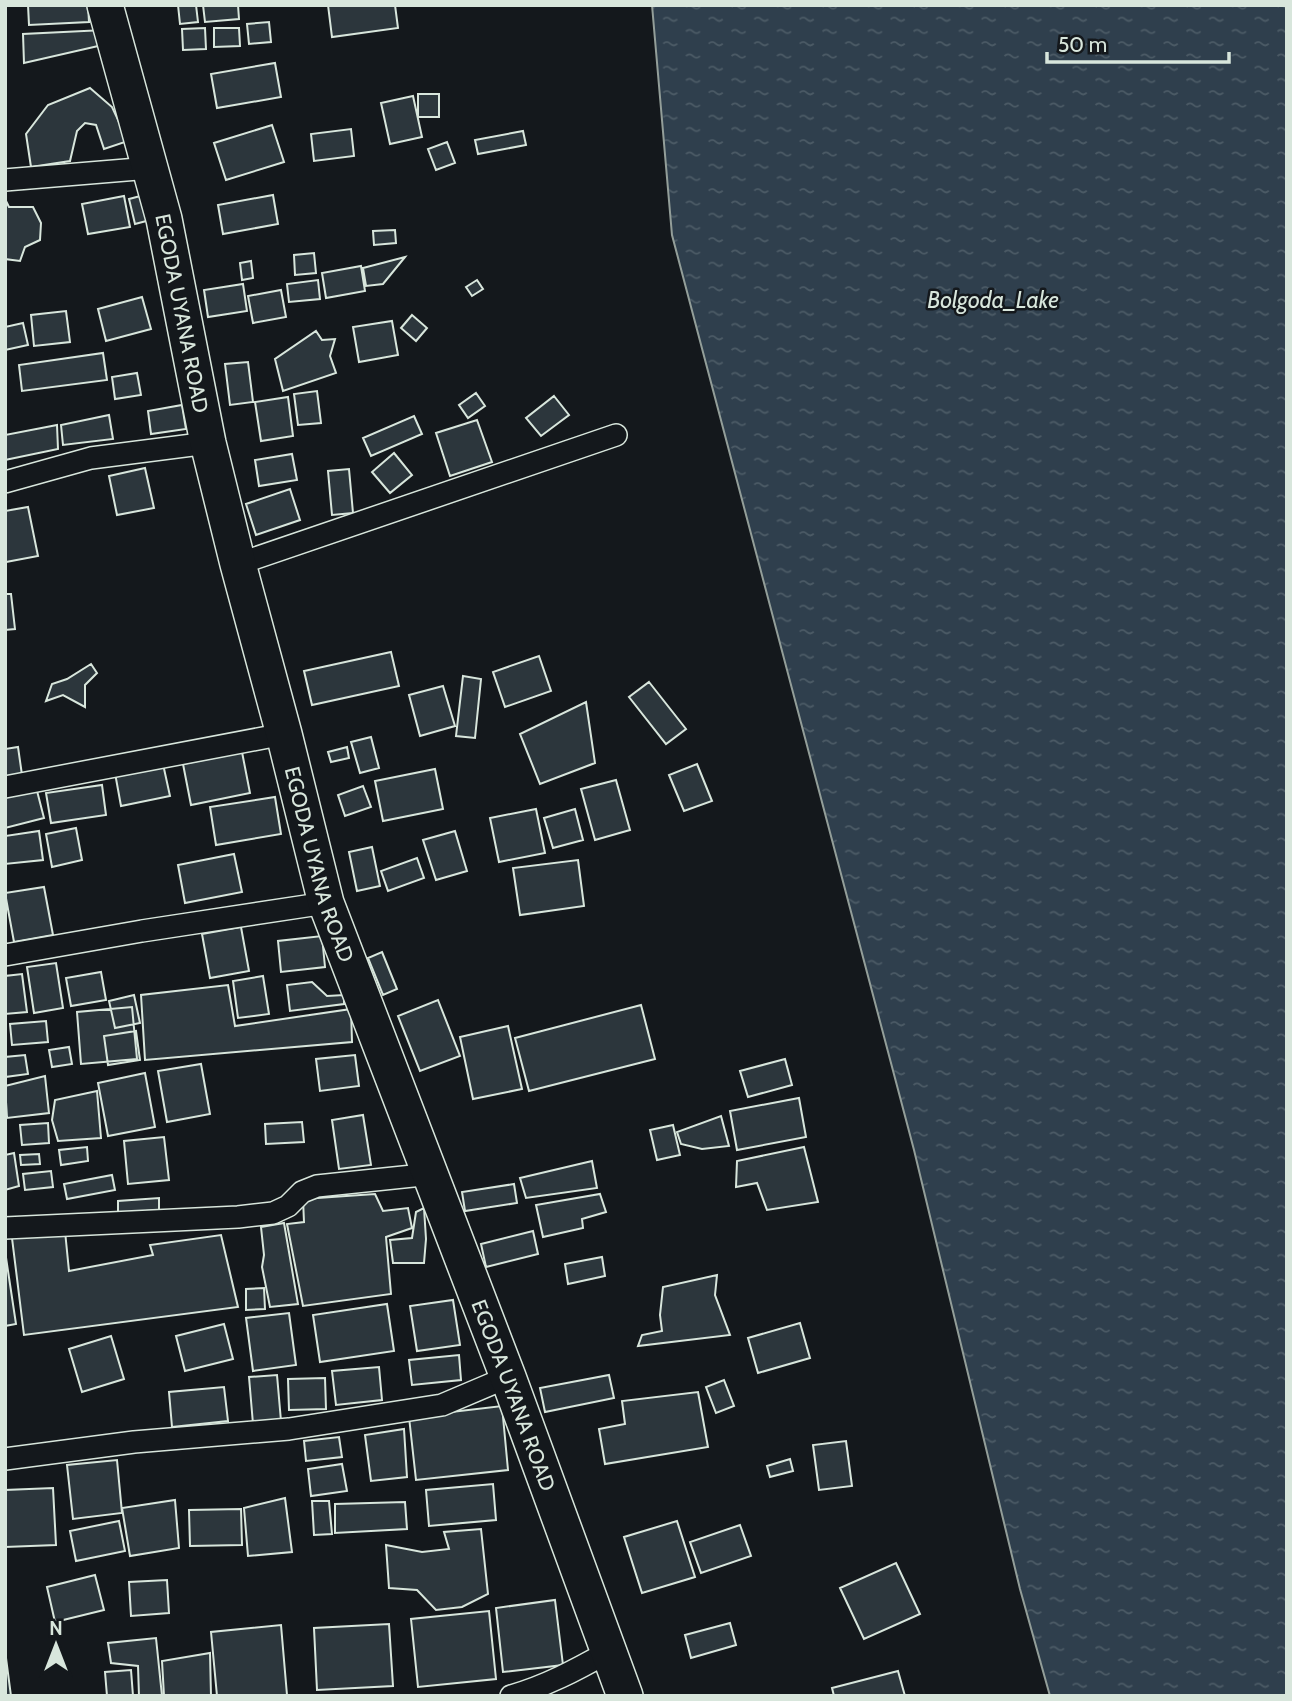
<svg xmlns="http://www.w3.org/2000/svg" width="1292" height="1701" font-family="Cabin,sans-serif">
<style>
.water{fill:url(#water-ripples);stroke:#939e99;stroke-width:2}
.building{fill:#2c363c;stroke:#d8e6dc;stroke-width:2}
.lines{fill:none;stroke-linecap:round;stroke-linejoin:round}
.minor-casing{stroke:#d8e6dc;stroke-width:24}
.primary-casing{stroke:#d8e6dc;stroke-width:38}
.minor{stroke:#14181c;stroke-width:21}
.primary{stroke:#14181c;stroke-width:35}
.labels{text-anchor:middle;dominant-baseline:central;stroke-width:5;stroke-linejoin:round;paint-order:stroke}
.street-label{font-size:21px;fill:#d8e6dc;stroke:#14181c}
.water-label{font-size:23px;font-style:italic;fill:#d8e6dc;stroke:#14181c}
</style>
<defs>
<pattern id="water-ripples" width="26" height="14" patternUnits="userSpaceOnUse" patternTransform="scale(1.75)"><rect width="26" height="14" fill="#2f3f4d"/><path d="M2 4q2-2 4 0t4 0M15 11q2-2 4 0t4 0" fill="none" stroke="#4c5b66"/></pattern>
</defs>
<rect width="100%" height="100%" fill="#14181c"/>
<path class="water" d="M652,5H1287V1696H1050L1020,1589L914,1150L672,235Z"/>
<path class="building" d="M28,5H88L89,22L29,25Z
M178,5H196L198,22L180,24Z
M203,5H238L239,19L205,22Z
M328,5H395L398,28L332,37Z
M269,22L271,42L249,44L247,24Z
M205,28L206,49L183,50L182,29Z
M214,28H239L240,46L214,47Z
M104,30L107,44L24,63L23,34Z
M275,63L281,97L217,108L211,74Z
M90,88L112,107L128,141L104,149L96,125L85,123L77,131L70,161L31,167L26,134L48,105Z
M418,94H439V117H418Z
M413,96L422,137L390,144L381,103Z
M272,125L284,162L226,180L214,143Z
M351,129L354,156L314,161L311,134Z
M523,131L526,145L478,154L475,140Z
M447,142L455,163L436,170L428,149Z
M148,194L154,219L135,224L129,199Z
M273,195L278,224L223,234L218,205Z
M124,196L130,227L88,234L82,204Z
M5,199L9,207H33L41,223L40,240L25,247L20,261L5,259Z
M395,230L396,243L374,245L373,231Z
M314,253L316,273L295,275L294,255Z
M405,257L383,284L366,286L363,268Z
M251,261L253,278L242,280L240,263Z
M361,266L365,291L326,298L322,273Z
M318,280L320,299L289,302L287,284Z
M477,280L483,289L472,296L466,287Z
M243,284L247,311L208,317L204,290Z
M281,290L286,317L253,323L248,296Z
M142,297L151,329L106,341L98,309Z
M66,311L70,342L34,346L31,315Z
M412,315L427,328L416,341L401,328Z
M392,321L398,355L359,362L353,327Z
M23,323L28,345L5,350V327Z
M316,331L322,340L335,339L330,356L336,373L283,391L275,359Z
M103,353L107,380L22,391L19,365Z
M248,362L253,402L230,405L225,364Z
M137,373L141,395L115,399L112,377Z
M317,391L321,423L298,425L294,394Z
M476,393L485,406L468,418L459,405Z
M554,396L569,415L541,436L526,418Z
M288,397L293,436L261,441L255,402Z
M182,405L186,429L151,434L148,411Z
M109,415L113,439L63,445L61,425Z
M414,416L422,434L371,456L363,438Z
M477,420L492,462L450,476L436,433Z
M57,425L58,449L5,460V435Z
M394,453L412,475L390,493L372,472Z
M292,454L297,480L259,486L255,460Z
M145,468L154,508L117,515L109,476Z
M349,469L353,513L332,515L328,471Z
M290,489L300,520L256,535L246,504Z
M28,507L38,556L6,562L5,511Z
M5,594H11L15,629L5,630Z
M391,652L399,686L312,705L304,671Z
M539,656L551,691L505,707L493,672Z
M91,664L97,673L85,685V707L63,695L46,701L52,684L67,679Z
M463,676L481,679L475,738L456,736Z
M649,682L686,729L666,744L629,697Z
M443,686L455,726L420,736L409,695Z
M586,702L595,763L540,784L520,734Z
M371,737L379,768L360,773L351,742Z
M18,747L22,775L5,777V749Z
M347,747L349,758L331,762L328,752Z
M242,752L250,793L191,805L183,764Z
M163,764L170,796L121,806L115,773Z
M697,764L712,801L684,811L669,775Z
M435,769L443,809L383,821L375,781Z
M616,780L630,830L595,840L581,789Z
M102,785L106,815L51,823L46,793Z
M363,786L371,807L345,816L338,795Z
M36,787L44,818L5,828V795Z
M275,797L281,834L216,845L210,807Z
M536,809L545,853L499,862L490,818Z
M575,809L583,840L553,848L544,818Z
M76,828L82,860L52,867L46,834Z
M39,831L43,860L5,864V836Z
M455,831L467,871L436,880L423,840Z
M372,847L380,886L357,891L349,852Z
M234,854L242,892L185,903L178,865Z
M417,858L424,878L388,891L381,871Z
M578,860L584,906L520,915L513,868Z
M44,887L53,935L14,942L5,893Z
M241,927L249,971L210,978L202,934Z
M322,936L325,967L281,972L278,941Z
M382,952L397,989L383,995L368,958Z
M56,963L63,1008L34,1013L27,967Z
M101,972L106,1000L71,1006L66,978Z
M22,974L27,1012L5,1014V976Z
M263,976L269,1014L238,1018L233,981Z
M312,982L327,996L344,995V1004L290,1011L287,985Z
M228,985L235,1026L351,1009L352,1042L145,1060L141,995Z
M134,995L140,1023L115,1028L109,1001Z
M438,1000L460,1056L420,1071L398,1016Z
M641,1005L655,1059L529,1091L515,1038Z
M132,1007L137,1059L81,1064L77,1012Z
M46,1021L48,1042L12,1045L10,1024Z
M508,1026L522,1089L473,1099L460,1037Z
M136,1031L140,1060L108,1065L104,1036Z
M69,1047L72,1064L52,1067L49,1050Z
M25,1055L28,1074L5,1077V1057Z
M355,1055L359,1086L320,1091L316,1059Z
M785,1059L792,1085L748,1097L740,1071Z
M201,1064L210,1114L167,1122L158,1071Z
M145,1073L155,1127L108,1136L98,1083Z
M45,1076L49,1113L7,1118L5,1086Z
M97,1091L101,1138L58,1141L52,1120L55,1100Z
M799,1098L806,1137L737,1150L730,1111Z
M363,1115L371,1165L339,1169L332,1120Z
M721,1116L729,1146L702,1149L681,1144L677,1132Z
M302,1122L304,1142L266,1144L265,1124Z
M48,1123L49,1143L22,1145L20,1125Z
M673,1125L680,1155L657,1160L650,1130Z
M164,1137L169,1180L128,1184L124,1141Z
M87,1147L88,1161L61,1165L59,1150Z
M804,1147L818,1202L767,1210L757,1183L736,1187L737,1161Z
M14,1153L19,1186L5,1190V1155Z
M39,1154L40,1164L21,1165L20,1155Z
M592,1161L597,1188L526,1198L520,1178Z
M51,1171L53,1187L25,1190L23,1174Z
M112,1175L115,1190L67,1199L64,1184Z
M514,1184L517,1203L465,1211L462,1192Z
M375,1194L383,1211L408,1208L412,1228L386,1237L391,1294L303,1306L287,1224L304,1222L303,1199Z
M600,1194L606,1212L582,1219L583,1228L543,1237L536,1205Z
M159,1198V1210L118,1213V1201Z
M424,1208L426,1239L424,1263H393L390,1240L412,1238L416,1212Z
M284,1223L298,1304L270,1307L262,1267L264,1255L261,1227Z
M65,1231L69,1271L153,1255L150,1245L221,1235L238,1307L24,1335L12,1238Z
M533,1231L538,1254L486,1267L481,1244Z
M5,1251L16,1324L5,1326Z
M602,1257L605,1276L568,1284L565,1264Z
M717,1275L715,1295L730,1335L638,1346L642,1335L662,1331L660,1315L663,1287Z
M264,1288L265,1309L246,1310V1289Z
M453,1300L460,1345L417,1351L410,1306Z
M387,1304L394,1351L320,1362L313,1315Z
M289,1313L296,1365L253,1371L246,1318Z
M800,1323L810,1358L758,1373L748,1338Z
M224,1324L233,1359L185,1371L176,1336Z
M111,1336L124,1379L82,1392L69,1349Z
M459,1355L461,1380L412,1385L409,1360Z
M379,1367L382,1400L336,1405L332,1371Z
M277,1375L281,1421L253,1424L249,1377Z
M609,1375L614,1398L545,1412L540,1388Z
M325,1378L326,1409L289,1410L288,1379Z
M724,1380L734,1406L716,1413L706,1387Z
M224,1387L228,1421L172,1427L169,1392Z
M698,1392L708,1447L605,1464L599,1429L625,1424L622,1401Z
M502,1406L508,1470L416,1480L409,1417Z
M404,1429L407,1477L371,1481L365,1435Z
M339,1437L342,1457L306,1461L304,1441Z
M846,1441L852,1486L819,1490L813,1445Z
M790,1459L793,1471L770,1477L767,1466Z
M117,1460L122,1513L73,1519L67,1465Z
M342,1464L347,1491L311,1496L308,1469Z
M493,1484L496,1520L429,1526L426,1490Z
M53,1488L56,1545L5,1547V1490Z
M285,1498L292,1552L248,1556L244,1508Z
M175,1500L179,1548L130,1556L122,1508Z
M312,1501H329L332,1534L314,1535Z
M405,1502L407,1529L335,1533V1504Z
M241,1509L242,1545L190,1546L189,1510Z
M119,1521L125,1551L76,1561L70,1531Z
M677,1521L695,1577L642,1593L624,1537Z
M740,1525L751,1556L701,1573L690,1542Z
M481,1529L488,1594L462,1607L436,1610L417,1590L389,1588L386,1545L422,1552L449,1549L444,1532Z
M896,1563L920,1614L864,1639L840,1588Z
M95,1575L104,1610L55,1622L47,1587Z
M167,1580L169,1613L131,1616L129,1582Z
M555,1600L563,1665L503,1672L496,1608Z
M489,1611L496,1679L418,1687L411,1619Z
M730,1623L736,1645L691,1658L685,1635Z
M389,1624L393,1686L317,1690L314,1628Z
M281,1625L287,1695L217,1696L211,1632Z
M156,1638L162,1696H139L138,1666L111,1663L108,1643Z
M210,1653L211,1696H164L162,1661Z
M5,1658H6L11,1696H5Z
M131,1670L133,1696H107L105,1672Z
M898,1671L905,1696H834L832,1688Z"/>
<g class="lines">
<g class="minor-casing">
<path id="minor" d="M5,180L150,168
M5,482L91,458L208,443
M238,564L616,435
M5,787L284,734
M5,955L142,931L326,903
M5,1228L238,1217L273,1213L288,1206L302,1192L317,1186L432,1174
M5,1459L134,1442L289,1429L442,1405L508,1377
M511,1696C546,1686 576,1670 608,1652"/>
</g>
<g class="primary-casing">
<g id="primary">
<path id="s1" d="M105,5L164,219L208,443L238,564L284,734L326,903L508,1377L625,1696"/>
</g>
</g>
<use href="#minor" class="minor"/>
<use href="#primary" class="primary"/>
</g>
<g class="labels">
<g class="street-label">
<text stroke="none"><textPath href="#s1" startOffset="318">EGODA UYANA ROAD</textPath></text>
<text stroke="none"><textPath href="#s1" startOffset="886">EGODA UYANA ROAD</textPath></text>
<text stroke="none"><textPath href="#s1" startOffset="1452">EGODA UYANA ROAD</textPath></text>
</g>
<g class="water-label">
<text x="993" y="300">Bolgoda_Lake</text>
</g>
</g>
<rect width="1292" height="1701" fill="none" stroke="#d8e6dc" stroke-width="14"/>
<g transform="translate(56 1645)" stroke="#14181c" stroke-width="5" paint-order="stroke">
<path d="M0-5L12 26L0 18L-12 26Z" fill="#d8e6dc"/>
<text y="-10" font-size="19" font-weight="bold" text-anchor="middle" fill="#d8e6dc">N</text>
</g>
<path d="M1047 52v10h182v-10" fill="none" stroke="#d8e6dc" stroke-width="3.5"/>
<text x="1058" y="52" font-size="21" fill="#d8e6dc" stroke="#14181c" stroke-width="5" paint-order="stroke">50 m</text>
</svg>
